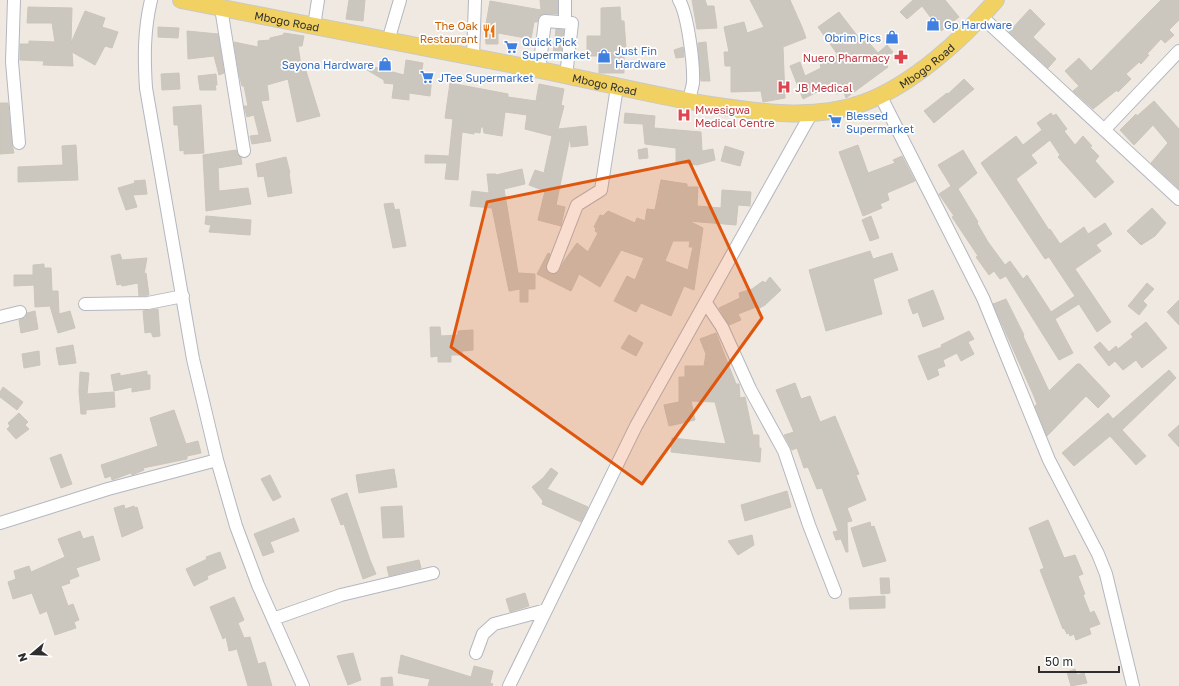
<svg xmlns="http://www.w3.org/2000/svg" width="1179" height="686" font-family="'Golos Text',sans-serif">
<style>
.building{fill:#cbc7bf;stroke:#cbc5ba;fill-rule:evenodd}
.lines{fill:none;stroke-linecap:round;stroke-linejoin:round}
.minor-casing{stroke:#b4b7c1;stroke-width:14}
.major-casing{stroke:#c9c9c9;stroke-width:18}
.minor{stroke:#fff;stroke-width:12}
.major{stroke:#f2d163;stroke-width:16}
.marked{fill:#df570e;fill-opacity:0.2;stroke:#df570e;stroke-width:3;stroke-linejoin:round}
.labels{text-anchor:middle;dominant-baseline:central;stroke-width:3.5;stroke-linejoin:round;paint-order:stroke}
.street-label{font-size:11px;fill:#2e2e2e;stroke:#fff}
.shop-label{font-size:11px;fill:#366cbe;stroke:#fff;text-anchor:start}
.food-label{font-size:11px;fill:#c56008;stroke:#fff;text-anchor:end}
.health-label{font-size:11px;fill:#be3a42;stroke:#fff;text-anchor:start}
</style>
<rect width="100%" height="100%" fill="#efe9e1"/>
<path class="building" d="M349,0H365L363,21L346,19Z
M540,0H558V14H545L539,16L537,22H534L531,39L498,33V44H486L485,30L490,1L541,10Z
M692,0H705L707,6H714L717,28L697,29Z
M750,0H790L802,27L806,38L783,47L785,98L763,102L761,91L731,92V66H725L724,52H729L724,27L744,22L747,33L764,27Z
M913,0H945L959,17L941,31L922,6L907,19L900,12Z
M1161,0H1179V20L1169,30L1174,35L1165,43L1161,39L1147,54L1149,55L1141,64L1139,62L1126,74L1131,79L1118,92L1117,90L1093,109L1073,91L1079,86L1065,71L1079,58L1091,71Z
M28,7L72,8L71,43L85,11L105,18L102,27L118,32L112,48L105,46L95,65L72,52L73,66L43,65L44,61L20,60V44H29V41L55,42L52,23H27Z
M620,7L621,21H624L626,48H624V73H599V56H587V36H601V8Z
M1030,9L1045,24L1033,37L1056,59L1048,68L1009,32Z
M839,12L859,38L862,35L878,53L887,45L893,52L884,60L888,67L846,98L843,90L836,94L831,85L803,99L790,66L800,62L805,76L821,68L820,65L838,55L818,27Z
M158,27L179,28L178,38L158,37Z
M556,29L564,30L561,55L553,54Z
M187,31L218,34L224,73L219,75L214,56L188,59Z
M284,33L304,36L302,46H298L302,72L306,71L320,116L297,122L288,79L267,85L269,100L261,101L271,141L252,144L250,136L259,135L254,115L247,117L244,106H248L244,86H242L239,74L234,42L258,47V41L270,40V38L283,35Z
M706,42L710,81H701L698,43Z
M683,47L684,57L676,58L674,50Z
M406,60L423,63L421,76L432,77L430,96L409,93V100L392,98L394,84L384,83V80L362,67L363,64L404,75Z
M179,73L180,89L162,90L161,74Z
M216,74L217,85H215L216,90H200L198,76Z
M964,79L974,89L934,123L924,111L947,93L948,94Z
M450,83L508,94V97L536,101L539,84L564,89L561,105L564,106L558,129L586,126L588,145L571,147L570,137L556,205L565,207L561,226L538,220L545,191L529,185L535,170L544,173L552,136L525,129L527,115L505,112L502,136L484,133L483,127H481L480,133L474,132V134L462,132L458,180L445,179L447,163H425V155L449,156L453,119L445,118Z
M1154,101L1179,129V189L1151,163L1168,143L1153,125L1134,145L1120,130L1136,114L1137,116Z
M0,103H8L12,144L14,153L0,154Z
M201,105L204,153L184,154V150L180,151L178,125H174L173,107Z
M625,113L655,116L654,128L701,132L702,151L713,149L715,160L697,165L676,162V148L645,144L643,124L624,123Z
M1051,113L1053,116L1056,114L1067,129L1064,131L1075,145L1083,136L1092,146L1090,147L1099,156L1095,161L1114,182L1095,198L1058,157L1060,155L1050,140L1031,155L1037,163L1016,179L1049,230L1050,229L1060,244L1084,227L1088,234L1105,223L1112,234L1096,245L1101,251L1075,269L1111,322L1097,332L1079,304L1055,319L1073,353L1059,360L1006,276L1000,279L994,271L989,275L976,257L978,256L952,217L954,216L939,194L951,186L938,165L963,150L977,173L958,189L978,222L977,223L988,242L1005,265L1010,261L1023,279L1027,275L1051,312L1075,296L1049,257L1045,259L981,163L1016,136L1023,145L1042,130L1037,123Z
M76,145L78,180L18,182V167L63,165L62,146Z
M858,145L868,173L895,163L893,160L902,156L915,181L887,193L889,200L880,204L882,208L863,216L839,152Z
M725,146L744,152L740,166L721,161Z
M647,148L648,158L639,159L638,150Z
M236,150L238,155L241,158L242,164L218,168L219,191L248,188L251,204L206,211L203,155Z
M286,157L290,173H289L292,193L268,197L264,176L258,177L256,164Z
M522,169L525,184L504,189L518,273L535,274V289H528V302H520V289L509,291L492,208L470,206L472,191L489,193L487,174H496V175Z
M145,180L147,194L133,195L137,207L126,210L118,188L135,183L134,181Z
M661,180L687,184V187H698L697,206L721,208L722,190L751,192L750,206L738,205L736,225L689,221L703,228L694,290L684,286L671,316L641,303L636,312L614,301L627,276L635,280L644,258L621,250L600,287L579,274L571,291L537,274L548,253L550,254L546,269L550,274H554L558,273L564,261L577,243L588,252L598,233L595,231L596,228L594,227L600,215L603,216L608,211L635,223L637,218L645,221L647,209L655,210ZM673,241H690L689,247H693L688,270L665,261Z
M393,203L395,210L399,209L406,246L393,248L384,204Z
M1152,208L1166,223L1155,236L1141,245L1127,231Z
M206,216L251,220L250,235L209,232L211,225L205,224Z
M871,216L879,238L870,241L862,220Z
M870,251L873,259L892,253L898,270L873,279L882,314L826,331L809,270Z
M120,254L122,260L147,258L144,274L146,273L149,295L139,296L138,283L122,286L121,284L117,285L111,256Z
M44,264V268H51L52,291H58L59,314L70,311L75,328L58,333L50,306L35,307L34,285L14,286V275H33V265Z
M770,277L781,290L765,305L758,309L756,307L738,314L741,320L729,325L719,308L740,298L739,293L752,289L763,281L765,283Z
M1147,283L1154,289L1143,301L1147,305L1139,315L1128,306Z
M933,290L944,319L923,327L918,312L913,314L908,300Z
M1006,299L1024,335L1023,336L1049,391L1077,364H1080L1110,396L1098,408L1086,396L1047,436L1035,406L1037,404L1033,394L993,304Z
M1179,300V325L1167,312Z
M158,309L160,336L153,337L151,332L145,333L143,311Z
M35,311L38,329L21,333L19,320L25,318L27,313Z
M1146,322L1167,348L1142,368L1136,360L1123,370L1115,361L1109,366L1094,347L1100,342L1109,352L1116,346L1118,349L1133,337L1131,334Z
M430,327H440L441,336L458,335V331L473,330V350L462,351V355H451V362H438V356L431,357Z
M969,331L974,339L968,342L974,354L961,361L957,353L943,360L945,366L937,369L939,375L928,380L918,356L942,347L941,345Z
M716,333L736,384H739L740,398L745,397L753,435H759V448H761L760,462L671,452L672,438L726,444L715,402L691,401L695,420L669,426L664,405L679,402V377H685V366H704L706,354L700,339Z
M629,335L643,343L636,356L621,348Z
M73,345L76,363L59,365L56,348Z
M39,351L40,365L24,368L22,354Z
M1169,370L1176,378L1122,430L1146,456L1136,465L1110,436L1074,466L1062,453L1108,413L1113,419Z
M147,371V375H150V389L132,392V387L114,391L111,375L120,373V376Z
M80,372L89,373L87,394L114,392L115,407L86,410V414H81L79,391Z
M795,383L801,399L810,396L820,422L835,416L859,474L856,475L866,500L847,508L852,521L847,522L848,552H846L841,539L836,540L833,532L838,531L822,488L817,489L808,467L804,468L797,448L792,450L784,435L794,432L776,390Z
M3,387L23,402L17,410L0,397V392Z
M174,410L186,444L198,441L201,453L187,456V459L143,468L144,470L132,475L131,473L112,480L111,476L105,478L101,465L158,446L150,418Z
M19,413L28,422L25,425L29,429L16,439L7,429L10,426L8,423Z
M1179,425V447L1168,435Z
M61,454L72,484L61,488L50,458Z
M551,468L558,473L547,489L588,507L581,522L542,504L543,501L532,487L543,478Z
M394,469L397,487L359,493L356,475Z
M270,475L281,497L273,501L261,479Z
M787,491L791,507L745,521L741,505Z
M347,493L370,560L376,574L363,579L344,524L341,525L331,499Z
M124,505L125,509L134,506L135,508L137,507L143,528L122,537L114,508Z
M402,506L404,537L383,538L381,507Z
M294,518L299,531L270,542L274,552L263,556L254,534Z
M1048,520L1064,558L1075,555L1083,574L1078,576L1085,594L1083,595L1090,613L1094,611L1100,624L1089,628L1091,634L1076,640L1074,634L1070,636L1069,633L1067,634L1064,628L1063,629L1040,570L1044,568L1029,528Z
M870,522L871,527L874,526L886,561L863,567L851,528Z
M80,531L83,539L93,536L100,560L76,568L79,576L69,580L70,583L61,586L68,606L73,604L79,620L74,622L76,628L55,635L47,611L40,614L32,593L13,599L8,582L16,579L14,571L29,566L31,572L65,557L58,539Z
M752,535L754,545L738,555L728,541Z
M220,552L226,568L207,576L208,579L194,586L186,569L207,559L206,557Z
M419,560L421,568L389,576L387,567Z
M880,578H889L890,593L881,594Z
M525,593L529,606L510,612L506,599Z
M885,596V608L850,609L849,598Z
M234,597L244,620L238,623L244,638L250,637L258,664L265,662L272,686H248L237,649L229,651L226,637L223,639L210,607Z
M353,653L361,680L348,685L337,656Z
M401,655L471,677L474,666L493,671L490,683L493,684L492,686H428L430,679L398,673Z
M1075,669L1077,675L1084,673L1087,683L1071,686L1067,672Z
M392,677L393,686H381V678Z"/>
<g class="lines">
<g class="minor-casing">
<path id="minor" d="M14,0L12,62L19,143
M151,0C144,30 144,57 146,88L193,359L217,460L236,526L258,585L303,686
M565,0V22
M679,0C688,15 694,65 693,83C692,89 690,95 689,101
M221,8L244,151
M982,17L1179,199
M314,26L318,0
M388,41L400,0
M473,57L475,0
M539,70L545,21L572,23L566,76
M880,95L983,298L1049,460L1098,554L1106,574L1133,686
M1104,130L1179,51
M553,267L577,205L601,190L617,87
M706,303L722,327L750,389L784,451L809,525L835,592
M85,304L148,303L183,296
M0,317L20,312
M0,523L108,489L217,460
M273,619L341,595L433,573
M476,653L483,634L494,624L546,610
M509,686L636,426L811,114"/>
</g>
<g class="major-casing">
<g id="major">
<path id="s1" d="M181,0C299,23 417,46 535,69C591,80 647,94 705,104C757,112 813,121 863,103C912,85 963,39 996,0"/>
</g>
</g>
<use href="#minor" class="minor"/>
<use href="#major" class="major"/>
</g>
<path class="marked" d="M689,161L762,318L642,484L451,347L487,202Z"/>
<defs>
<g id="shop-bare" transform="scale(1.08)"><path d="M-5-2.5h2.3a2.7 3.5 0 0 1 5.4 0H5L5.5 6h-11ZM-1.5-2.5h3a1.5 2.3 0 0 0-3 0Z" fill="#3f7fe0" stroke="#fff" stroke-width="2.5" paint-order="stroke"/></g>
<g id="restaurant-bare" transform="scale(1.08)"><path d="M-5-6h1v4h1v-4h1v4h1v-4h1v5L-1.5 .5V6h-2V.5L-5-1ZM5-6V6H3V1.5H1.5Q1.5-4 5-6Z" fill="#e8710a" stroke="#fff" stroke-width="2.5" paint-order="stroke"/></g>
<g id="supermarket-bare" transform="scale(1.08)"><path d="M-6-5.5h2.5l.6 2H6L4.5 2H-2.5L-4.4-4H-6ZM-1.5 3.2a1.3 1.3 0 1 0 .1 0ZM3 3.2a1.3 1.3 0 1 0 .1 0Z" fill="#3f7fe0" stroke="#fff" stroke-width="2.5" paint-order="stroke"/></g>
<g id="pharmacy-bare" transform="scale(1.08)"><path d="M-2-6h4v4h4v4h-4v4h-4v-4h-4v-4h4Z" fill="#e0444e" stroke="#fff" stroke-width="2.5" paint-order="stroke"/></g>
<g id="hospital-bare" transform="scale(1.08)"><path d="M-5-5h3v3.5h4V-5h3V5h-3V1.5h-4V5h-3Z" fill="#e0444e" stroke="#fff" stroke-width="2.5" paint-order="stroke"/></g>
</defs>
<g fill-rule="evenodd">
<use href="#shop-bare" x="933" y="24"/>
<use href="#restaurant-bare" x="489" y="31"/>
<use href="#shop-bare" x="892" y="37"/>
<use href="#supermarket-bare" x="511" y="47"/>
<use href="#shop-bare" x="604" y="56"/>
<use href="#pharmacy-bare" x="901" y="57"/>
<use href="#shop-bare" x="385" y="64"/>
<use href="#supermarket-bare" x="427" y="77"/>
<use href="#hospital-bare" x="784" y="87"/>
<use href="#hospital-bare" x="684" y="115"/>
<use href="#supermarket-bare" x="835" y="121"/>
</g>
<g class="labels">
<g class="street-label">
<text stroke="none"><textPath href="#s1" startOffset="108">Mbogo Road</textPath></text>
<text stroke="none"><textPath href="#s1" startOffset="768">Mbogo Road</textPath></text>
<text stroke="none"><textPath href="#s1" startOffset="432">Mbogo Road</textPath></text>
</g>
<g class="shop-label">
<text x="944" y="24">Gp Hardware</text>
<text x="881" y="37" text-anchor="end">Obrim Pics</text>
<text x="522" y="41">Quick Pick<tspan x="522" dy="13">Supermarket</tspan></text>
<text x="615" y="50">Just Fin<tspan x="615" dy="13">Hardware</tspan></text>
<text x="374" y="64" text-anchor="end">Sayona Hardware</text>
<text x="438" y="77">JTee Supermarket</text>
<text x="846" y="115">Blessed<tspan x="846" dy="13">Supermarket</tspan></text>
</g>
<g class="food-label">
<text x="478" y="25">The Oak<tspan x="478" dy="13">Restaurant</tspan></text>
</g>
<g class="health-label">
<text x="890" y="57" text-anchor="end">Nuero Pharmacy</text>
<text x="795" y="87">JB Medical</text>
<text x="695" y="109">Mwesigwa<tspan x="695" dy="13">Medical Centre</tspan></text>
</g>
</g>
<g transform="translate(32 654) rotate(251)" stroke="#ffffff" stroke-width="3" paint-order="stroke">
<path d="M0-3L7 15L0 10L-7 15Z" fill="#2e2e2e"/>
<text y="-6" font-size="11" font-weight="bold" text-anchor="middle" fill="#2e2e2e">N</text>
</g>
<path d="M1039 666v6h80v-6" fill="none" stroke="#2e2e2e" stroke-width="2"/>
<text x="1045" y="666" font-size="12" fill="#2e2e2e" stroke="#ffffff" stroke-width="3" paint-order="stroke">50 m</text>
</svg>
